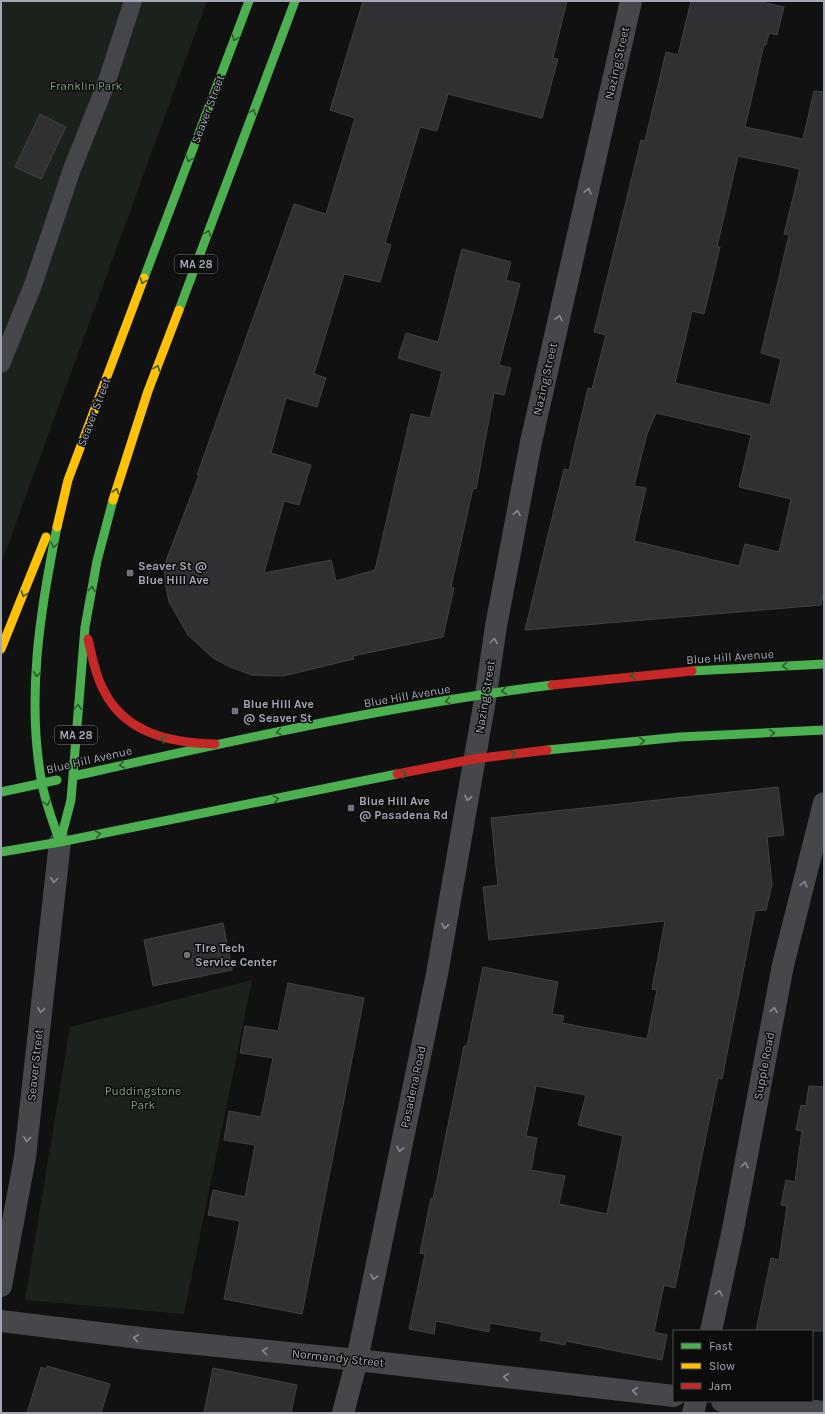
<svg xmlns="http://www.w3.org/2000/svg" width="825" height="1414" font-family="Karla,sans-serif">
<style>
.green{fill:#1b221c}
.building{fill:#303032;stroke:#404246;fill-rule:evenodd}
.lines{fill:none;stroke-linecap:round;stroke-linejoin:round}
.lane{stroke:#46474a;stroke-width:18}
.street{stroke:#46474a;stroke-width:22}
.fast{stroke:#4caf50;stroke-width:9}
.slow{stroke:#ffc107;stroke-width:9}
.jam{stroke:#c62828;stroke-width:9}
.oneway{stroke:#2c5e2e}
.oneway2{stroke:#868a94}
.poi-dot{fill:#6f727b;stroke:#0c0c0d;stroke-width:1.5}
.labels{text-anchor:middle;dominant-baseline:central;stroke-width:3;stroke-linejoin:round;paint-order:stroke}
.shield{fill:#0c0c0d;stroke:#757881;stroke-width:1}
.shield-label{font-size:11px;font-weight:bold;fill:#a2a7b3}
.street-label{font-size:12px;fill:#a2a7b3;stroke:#0c0c0d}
.park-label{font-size:12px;fill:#789f7a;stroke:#0c0c0d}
.poi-label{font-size:12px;font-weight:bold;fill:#a2a7b3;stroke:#0c0c0d;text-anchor:start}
</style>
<rect width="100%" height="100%" fill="#111112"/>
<path class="green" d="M1,1H207L1,564Z
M252,980L184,1314L25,1300L70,1027Z"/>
<path class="building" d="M363,1H567L553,58L558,59L542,118L448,94L437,131L420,127L385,243L391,245L380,282L344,274L314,374L326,378L317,407L286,398L271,453L311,465L299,505L284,501L264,573L331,560L336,581L375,570L411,414L430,418L442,371L398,358L406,333L438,342L462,249L511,262L506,280L520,284L499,365L511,368L504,395L494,393L476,489L473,488L451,587L454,588L443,637L353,656L354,659L283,676L252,675L230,667L213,658L188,635L169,602L166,587L164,566L199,475H197L294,204L326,214L355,118L330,110Z
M691,1H757L784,7L777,35L769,33L766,45H764L745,127L803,139L814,91L824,92V590L821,605L525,630L564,469L569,470L588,388L592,389L606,335L594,332L641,140L645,141L666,52L678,55ZM738,156L800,169L784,234L789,235L761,353L781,359L770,405L675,383L692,311L704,314L720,247H717ZM656,413L751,435L739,487L791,499L779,552L745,544L739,566L634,541L646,488L634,486L647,434Z
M40,114L66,127L41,179L15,167Z
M778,787L784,835L767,837L772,885L766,910L755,911L722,1079L718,1078L675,1288L664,1285L654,1332L667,1335L662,1360L566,1341L565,1345L540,1340L542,1332L490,1323L489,1332L436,1321L434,1334L409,1329L425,1254L420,1253L431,1198L433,1199L464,1046H467L483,967L558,982L552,1014L564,1016L562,1023L647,1039L657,990L652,989L665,921L489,940L483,887L498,885L491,818ZM536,1086L586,1095L578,1125L623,1136L607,1214L559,1204L565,1176L531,1170L537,1138L526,1136Z
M223,923L232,970L153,986L144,940Z
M288,983L364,998L302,1314L224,1299L240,1221L208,1215L213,1190L245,1197L255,1145L224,1140L229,1111L261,1117L273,1058L240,1053L245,1026L278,1031Z
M809,1086L824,1087V1331H756L771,1258L779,1260L787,1206L781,1205L786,1180L795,1182L802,1131L796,1130L801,1105L806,1106Z
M47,1366L110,1384L101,1413H27L41,1367L46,1369Z
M213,1368L297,1385L291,1413H204Z"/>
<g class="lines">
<path class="lane" d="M1,364L33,285L72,169L106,84L133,1"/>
<path class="street" d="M1,1286L25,1157L60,842
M1,1321L148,1339L357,1360L674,1396
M711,1331L733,1229L783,965L824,803
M722,1401L824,1412
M343,1413L357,1360L437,974L486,694L496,626L531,442L631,1
M693,1413L696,1401"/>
<path class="fast" d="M144,278L249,1
M179,310L295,1
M57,527C40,611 26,699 42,784C46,804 53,823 60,842
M692,671L824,664
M547,750L680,737L824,730
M74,776C232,741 391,705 552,685
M1,792L57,780
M60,842L397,774
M60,842L71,800L85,627L97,561L113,500
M1,852L60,842"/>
<path class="slow" d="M113,500L148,391L179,310
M57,527L68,480L144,278
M1,649L46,537"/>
<path class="jam" d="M88,639C92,656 95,674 103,689C124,733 170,743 215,744
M552,685L692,671
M397,774L474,759L547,750"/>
</g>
<defs><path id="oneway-chevron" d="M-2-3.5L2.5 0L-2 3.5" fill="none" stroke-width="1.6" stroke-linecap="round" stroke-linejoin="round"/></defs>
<g class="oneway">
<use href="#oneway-chevron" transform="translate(235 38) rotate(111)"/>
<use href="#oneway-chevron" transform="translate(253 112) rotate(-69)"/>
<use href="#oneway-chevron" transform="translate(189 159) rotate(111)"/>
<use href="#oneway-chevron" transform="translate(208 233) rotate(-69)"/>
<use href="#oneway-chevron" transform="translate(143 281) rotate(111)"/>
<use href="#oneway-chevron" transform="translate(157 368) rotate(-69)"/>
<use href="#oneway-chevron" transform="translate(116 491) rotate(-73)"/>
<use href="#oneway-chevron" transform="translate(54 545) rotate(101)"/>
<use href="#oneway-chevron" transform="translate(92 589) rotate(-80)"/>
<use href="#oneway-chevron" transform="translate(24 594) rotate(111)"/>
<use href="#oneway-chevron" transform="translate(785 666) rotate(178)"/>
<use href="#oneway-chevron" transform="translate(37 674) rotate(93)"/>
<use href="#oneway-chevron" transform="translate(633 676) rotate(176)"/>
<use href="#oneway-chevron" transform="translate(504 691) rotate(173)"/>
<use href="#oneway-chevron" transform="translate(448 701) rotate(170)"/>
<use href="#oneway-chevron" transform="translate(78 707) rotate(-86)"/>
<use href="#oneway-chevron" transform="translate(279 732) rotate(169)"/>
<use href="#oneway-chevron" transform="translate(772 733) rotate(-3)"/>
<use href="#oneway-chevron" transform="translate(163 739) rotate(-160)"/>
<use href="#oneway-chevron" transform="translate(642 741) rotate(-5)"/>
<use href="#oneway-chevron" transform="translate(513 754) rotate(-7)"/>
<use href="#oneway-chevron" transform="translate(122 765) rotate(167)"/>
<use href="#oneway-chevron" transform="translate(404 774) rotate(-11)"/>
<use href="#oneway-chevron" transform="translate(276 799) rotate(-11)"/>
<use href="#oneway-chevron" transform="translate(47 803) rotate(75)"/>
<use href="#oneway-chevron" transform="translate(98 834) rotate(-11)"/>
</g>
<g class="oneway2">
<use href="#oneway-chevron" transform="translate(588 191) rotate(-77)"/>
<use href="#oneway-chevron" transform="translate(559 318) rotate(-77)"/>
<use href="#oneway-chevron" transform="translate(517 513) rotate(-79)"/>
<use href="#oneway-chevron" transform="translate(494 641) rotate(-82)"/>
<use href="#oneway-chevron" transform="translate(468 798) rotate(100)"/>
<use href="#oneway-chevron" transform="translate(54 880) rotate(98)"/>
<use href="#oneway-chevron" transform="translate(804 884) rotate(-76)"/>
<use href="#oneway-chevron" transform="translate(445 926) rotate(100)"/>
<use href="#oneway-chevron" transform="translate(41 1010) rotate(96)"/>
<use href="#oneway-chevron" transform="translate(774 1010) rotate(-79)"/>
<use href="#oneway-chevron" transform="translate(27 1139) rotate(96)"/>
<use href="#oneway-chevron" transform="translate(400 1149) rotate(102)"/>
<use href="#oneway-chevron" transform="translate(745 1165) rotate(-79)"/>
<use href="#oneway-chevron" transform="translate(374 1277) rotate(102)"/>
<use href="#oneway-chevron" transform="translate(719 1293) rotate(-78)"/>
<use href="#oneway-chevron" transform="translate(136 1338) rotate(-173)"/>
<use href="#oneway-chevron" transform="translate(265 1351) rotate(-174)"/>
<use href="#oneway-chevron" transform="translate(506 1377) rotate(-174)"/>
<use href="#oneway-chevron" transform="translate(635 1391) rotate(-174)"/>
</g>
<g class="poi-dot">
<rect x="126" y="569" width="8" height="8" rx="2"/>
<rect x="231" y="707" width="8" height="8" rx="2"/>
<rect x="347" y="804" width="8" height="8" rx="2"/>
<circle cx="187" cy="955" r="4"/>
</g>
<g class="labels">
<g class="shield">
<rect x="175" y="255" width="42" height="18" rx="3"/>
<rect x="55" y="726" width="42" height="18" rx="3"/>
</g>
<g class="shield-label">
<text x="196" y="264">MA 28</text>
<text x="76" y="735">MA 28</text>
</g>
<g class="street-label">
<text transform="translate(617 63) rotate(-77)">Nazing Street</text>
<text transform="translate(208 109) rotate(-69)">Seaver Street</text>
<text transform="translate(545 379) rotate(-77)">Nazing Street</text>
<text transform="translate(94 412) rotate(-69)">Seaver Street</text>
<text transform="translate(730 657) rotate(-4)">Blue Hill Avenue</text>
<text transform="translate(407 696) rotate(-10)">Blue Hill Avenue</text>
<text transform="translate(485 697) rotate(-81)">Nazing Street</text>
<text transform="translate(89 760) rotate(-13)">Blue Hill Avenue</text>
<text transform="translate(35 1065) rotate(-84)">Seaver Street</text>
<text transform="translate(764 1066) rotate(-79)">Supple Road</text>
<text transform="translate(413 1087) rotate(-78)">Pasadena Road</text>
<text transform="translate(338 1358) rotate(6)">Normandy Street</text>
</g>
<g class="park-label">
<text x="86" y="86">Franklin Park</text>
<text x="143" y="1091">Puddingstone<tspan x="143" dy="14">Park</tspan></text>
</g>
<g class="poi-label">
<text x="138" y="566">Seaver St @<tspan x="138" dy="14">Blue Hill Ave</tspan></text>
<text x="243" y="704">Blue Hill Ave<tspan x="243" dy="14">@ Seaver St</tspan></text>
<text x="359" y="801">Blue Hill Ave<tspan x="359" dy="14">@ Pasadena Rd</tspan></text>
<text x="195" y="948">Tire Tech<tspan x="195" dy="14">Service Center</tspan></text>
</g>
</g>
<rect width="825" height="1414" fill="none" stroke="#a2a7b3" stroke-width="4"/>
<rect x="673" y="1330" width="140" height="72" fill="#0c0c0d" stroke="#484a4f"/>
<rect x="681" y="1343" width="20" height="6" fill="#4caf50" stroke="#484a4f"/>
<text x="709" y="1350" font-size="12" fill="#a2a7b3">Fast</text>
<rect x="681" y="1363" width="20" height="6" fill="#ffc107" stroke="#484a4f"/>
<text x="709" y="1370" font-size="12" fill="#a2a7b3">Slow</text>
<rect x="681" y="1383" width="20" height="6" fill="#c62828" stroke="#484a4f"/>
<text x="709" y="1390" font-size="12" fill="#a2a7b3">Jam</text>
</svg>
